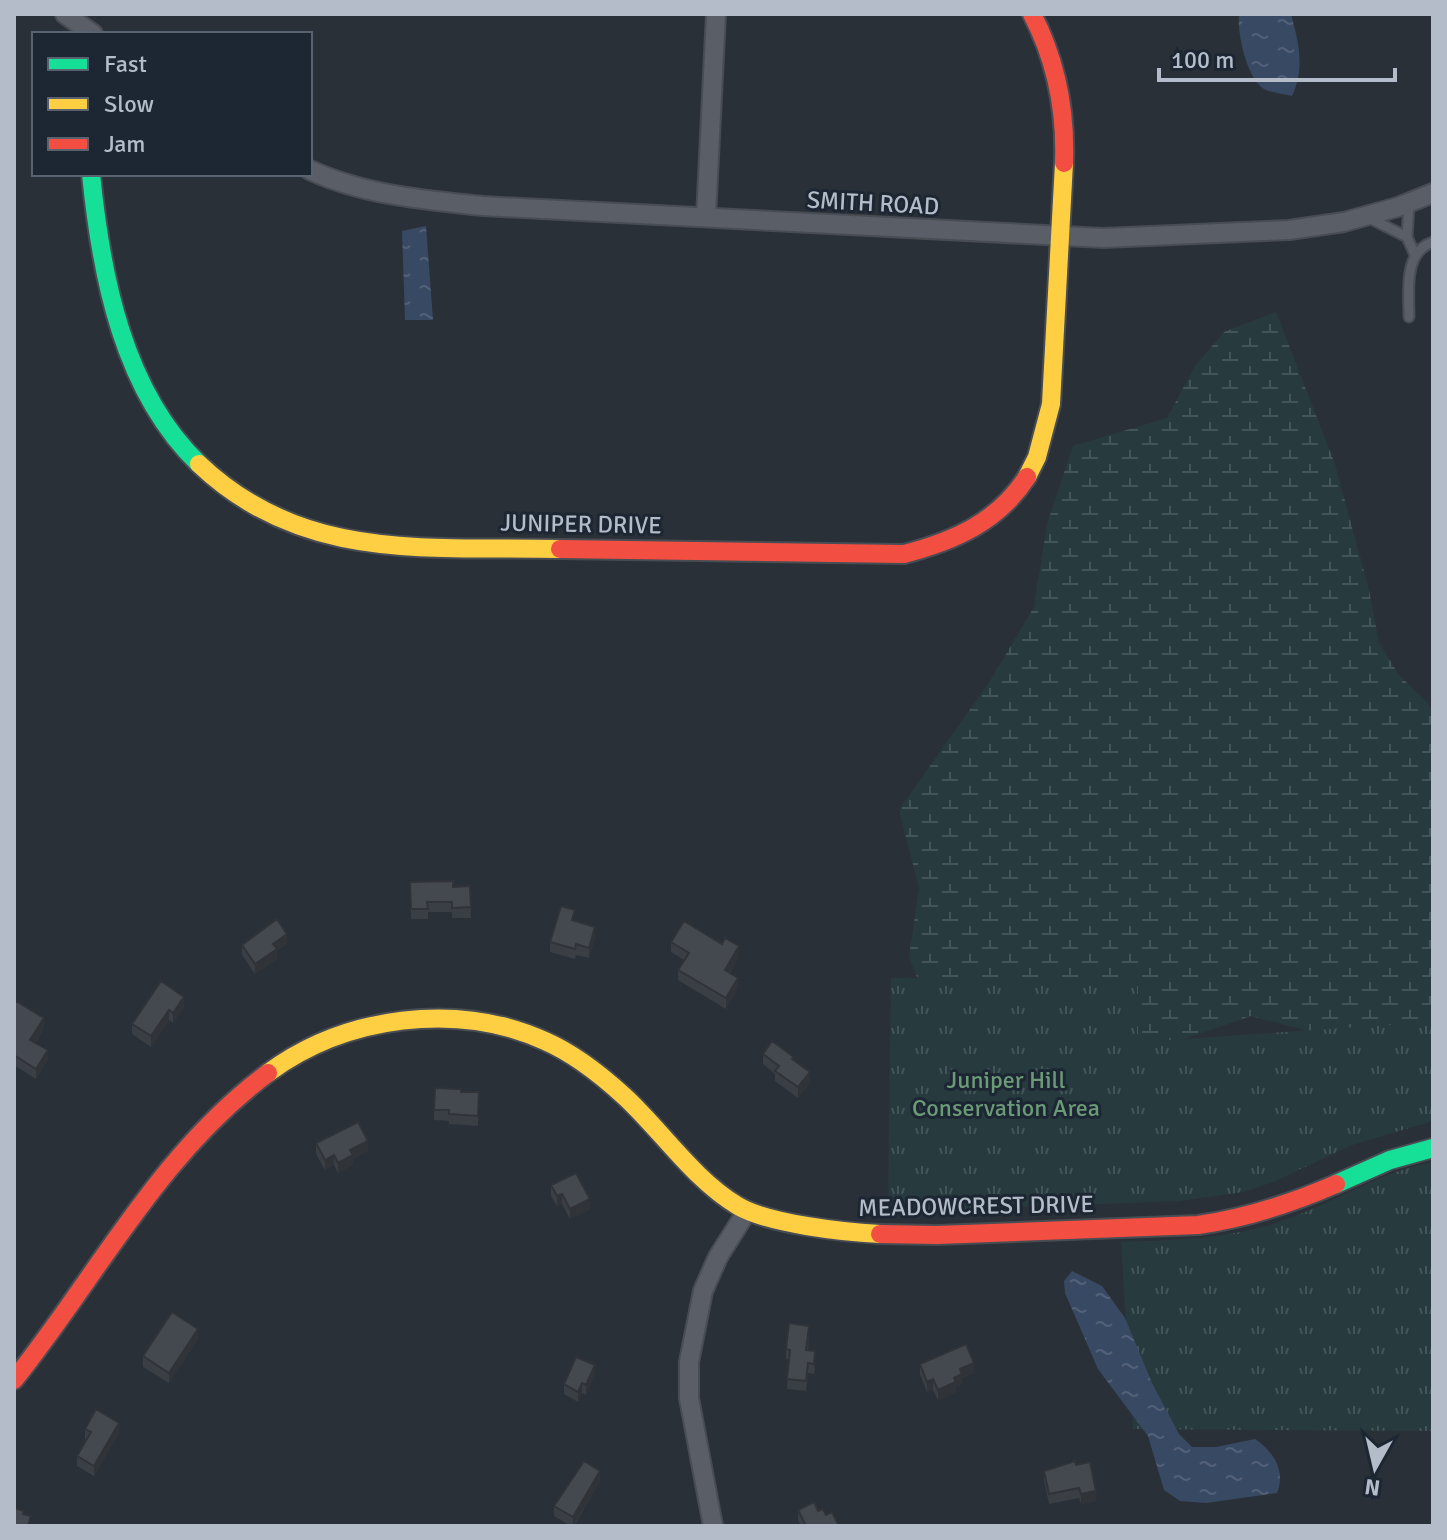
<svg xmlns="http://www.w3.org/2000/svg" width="1447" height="1540" font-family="Signika,sans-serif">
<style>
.wetland{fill:url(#wetland-marsh)}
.park{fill:url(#park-tufts)}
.water{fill:url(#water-ripples)}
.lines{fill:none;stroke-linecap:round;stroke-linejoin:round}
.lane-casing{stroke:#484c53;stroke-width:13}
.street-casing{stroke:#484c53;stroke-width:22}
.fast-casing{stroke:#484c53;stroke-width:22}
.slow-casing{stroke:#484c53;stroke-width:22}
.jam-casing{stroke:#484c53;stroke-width:22}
.lane{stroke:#5a5e66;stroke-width:9}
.street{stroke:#5a5e66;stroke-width:18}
.fast{stroke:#16e098;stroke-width:18}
.slow{stroke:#ffcf43;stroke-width:18}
.jam{stroke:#f24e42;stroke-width:18}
.wall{fill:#3a3f45}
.shaded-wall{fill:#303338}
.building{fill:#444950;stroke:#303338;stroke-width:2}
.labels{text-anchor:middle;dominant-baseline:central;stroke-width:6;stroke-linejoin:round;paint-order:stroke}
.street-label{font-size:24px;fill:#b4bcc9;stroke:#1d2633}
.park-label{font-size:24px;fill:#6b9a76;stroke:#1d2633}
</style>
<defs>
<pattern id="wetland-marsh" width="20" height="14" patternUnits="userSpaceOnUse" patternTransform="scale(2)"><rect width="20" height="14" fill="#273a3e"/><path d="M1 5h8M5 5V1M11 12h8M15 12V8" fill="none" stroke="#445559"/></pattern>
<pattern id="park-tufts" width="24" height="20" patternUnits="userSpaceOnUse" patternTransform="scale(2)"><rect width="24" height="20" fill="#273a3e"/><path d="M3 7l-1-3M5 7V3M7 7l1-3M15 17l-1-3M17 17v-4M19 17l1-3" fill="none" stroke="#445559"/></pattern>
<pattern id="water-ripples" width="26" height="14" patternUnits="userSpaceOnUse" patternTransform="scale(2)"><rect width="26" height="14" fill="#384963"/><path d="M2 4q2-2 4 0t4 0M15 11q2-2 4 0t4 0" fill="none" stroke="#526178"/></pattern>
</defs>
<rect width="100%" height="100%" fill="#2a3038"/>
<path class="wetland" d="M1276,312L1335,464L1369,590L1379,643L1399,675L1426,701L1433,711V1084L1305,1030L1251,1016L1184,1039L1166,1097L938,1030L909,957L919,888L899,810L990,681L1034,607L1047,524L1073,446L1167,418L1195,366L1224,332Z"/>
<path class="park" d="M891,978L1138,979V1042L1433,1022V1121L1352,1145L1273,1182L1243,1192L1179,1201L888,1212Z
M1433,1162V1431L1133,1429L1121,1242C1177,1240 1231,1239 1285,1220C1335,1202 1379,1172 1433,1162Z"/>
<path class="water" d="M1239,14H1291C1299,44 1305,68 1292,96C1284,94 1274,93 1266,90C1247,81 1237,33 1239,14Z
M426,226L433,320H405L402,231Z
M1072,1271L1102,1286L1125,1318L1152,1383L1179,1434L1192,1447H1216L1255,1439C1274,1452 1286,1471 1277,1493L1206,1503L1180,1501L1164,1490L1148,1436L1098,1369L1065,1293L1064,1281Z"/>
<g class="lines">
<g class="lane-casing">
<path id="lane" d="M1409,203L1407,237L1415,255
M1367,217L1407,237
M1409,317C1409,291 1403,252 1433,242"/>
</g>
<g class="street-casing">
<path id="street" d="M65,14L93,34
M310,170C363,195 426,200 483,206L1103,238L1289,230L1344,222L1398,207L1433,193
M706,217L716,14
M713,1526L689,1398V1362L703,1291L718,1257L747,1211"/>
</g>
<g class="fast-casing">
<path id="fast" d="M91,174C101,275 123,391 199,464
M1336,1184L1390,1160L1433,1148"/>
</g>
<g class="slow-casing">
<path id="slow" d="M199,464C303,563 427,546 560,549
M1027,477L1037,457L1051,404L1064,163
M268,1073C345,1016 457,1001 545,1041C575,1054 601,1075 624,1096C662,1131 693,1179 738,1206C769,1224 843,1232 880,1234"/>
</g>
<g class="jam-casing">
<path id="jam" d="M1032,14C1057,62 1066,110 1064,163
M560,549L904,554C954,541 998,522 1027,477
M880,1234L937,1235L1198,1225C1247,1218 1290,1204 1336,1184
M14,1380C98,1275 159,1154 268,1073"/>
</g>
<use href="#lane" class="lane"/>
<use href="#street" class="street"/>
<use href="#fast" class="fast"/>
<use href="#slow" class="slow"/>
<use href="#jam" class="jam"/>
</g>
<path class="wall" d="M410,882L453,887L470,886L471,918H452V912H428V919H411Z
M575,921L595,937L589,958L576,955L575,959L550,952V942Z
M671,942L722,944L739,956L730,973L738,988L726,1009L678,980V970L684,960L671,952Z
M287,944L277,951V959L255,974L242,955V945Z
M161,981L184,1007L173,1023L169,1020L151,1047L132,1034V1024Z
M14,1005L44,1028L35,1043L48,1060L36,1079L14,1065Z
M763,1054L794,1060L810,1082L798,1098L775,1081V1074L763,1064Z
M435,1088L461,1092H479L478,1126L449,1124V1121L434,1120Z
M316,1143L368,1151L353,1159V1165L338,1173L334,1165L325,1170L316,1154Z
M551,1185L590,1209L570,1219L562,1204L557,1206L551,1196Z
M809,1336L808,1351L815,1362L814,1374L808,1373L806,1391L787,1389L789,1360L786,1359V1349Z
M198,1339L169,1383L143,1367V1356Z
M920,1364L974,1373L962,1378V1384L956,1387V1392L938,1400L933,1390L927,1392L920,1374Z
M595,1375L586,1395L582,1393L578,1402L564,1394V1384Z
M85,1429L119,1433L94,1476L77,1466V1456L87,1440L85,1439Z
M1076,1465L1096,1501L1081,1504L1079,1498L1049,1504L1044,1481V1471Z
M600,1481L574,1526H571L554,1516V1506Z
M798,1510L826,1515L839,1526H801L798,1520Z"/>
<path class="shaded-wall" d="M595,927V937L589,958V948Z
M287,934V944L277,951V959L255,974V964L273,944Z
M739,946V956L725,981V970Z
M738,978V988L726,1009V998Z
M184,997V1007L173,1023V1013Z
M169,1010V1020L151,1047V1036Z
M44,1018V1028L30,1050V1040Z
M48,1050V1060L36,1079V1069Z
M810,1072V1082L798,1098V1087Z
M368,1141V1151L353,1159V1165L338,1173V1163L350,1150Z
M334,1155V1165L325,1170V1160Z
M562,1194V1204L557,1206V1196Z
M590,1199V1209L570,1219V1209Z
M198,1329V1339L169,1383V1373Z
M974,1363V1373L962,1378V1384L956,1387V1392L938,1400V1390L954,1378L960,1369Z
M595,1365V1375L586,1395V1385Z
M933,1379V1390L927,1392V1382Z
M582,1383V1393L578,1402V1392Z
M119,1423V1433L94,1476V1466Z
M600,1471V1481L573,1526V1517Z
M1096,1491V1501L1081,1504V1494Z"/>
<path class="building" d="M453,881V887L470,886L471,907L452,908V902H427L428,909H411L410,882Z
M561,906L575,910L572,920L595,927L589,948L576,944L575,949L550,942Z
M277,919L287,934L273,944L277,949L255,964L242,945Z
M684,921L722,944L725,938L739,946L725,970L738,978L726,998L678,970L689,953L671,942Z
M161,981L184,997L173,1013L169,1010L151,1036L132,1024Z
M16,1001L44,1018L30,1040L48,1050L36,1069L14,1055V1005Z
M772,1041L794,1057L792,1059L810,1072L798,1087L775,1071L779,1066L763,1054Z
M435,1088L461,1089V1092H479L478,1116L449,1114V1110H434Z
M358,1122L368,1141L350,1150L353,1155L338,1163L334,1155L325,1160L316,1143Z
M576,1173L590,1199L570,1209L562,1194L557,1196L551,1185Z
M172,1312L198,1329L169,1373L143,1356Z
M789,1323L809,1326L806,1350L815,1351L814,1364L808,1363L806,1381L787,1379L790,1350L786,1349Z
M966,1344L974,1363L960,1369L962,1374L954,1378L956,1382L938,1390L933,1379L927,1382L920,1364Z
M576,1357L595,1365L586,1385L582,1383L578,1392L564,1384Z
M96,1409L119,1423L94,1466L77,1456L91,1432L85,1429Z
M584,1461L600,1471L573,1517L554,1506Z
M1075,1461L1076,1465L1090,1462L1096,1491L1081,1494L1079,1488L1049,1494L1044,1471Z
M814,1502L818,1511L823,1509L826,1515L832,1512L839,1526H806L798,1510Z
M14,1508L24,1511L23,1514L31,1516L28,1526H14Z"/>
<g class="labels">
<g class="street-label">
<text transform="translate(873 203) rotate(3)">SMITH ROAD</text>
<text transform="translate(581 524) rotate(1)">JUNIPER DRIVE</text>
<text transform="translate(976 1206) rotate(-1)">MEADOWCREST DRIVE</text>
</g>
<g class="park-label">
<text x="1006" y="1080">Juniper Hill<tspan x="1006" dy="28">Conservation Area</tspan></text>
</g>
</g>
<rect width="1447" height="1540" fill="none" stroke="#b4bcc9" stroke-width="32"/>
<rect x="32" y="32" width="280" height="144" fill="#1d2633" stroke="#59626f" stroke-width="2"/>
<rect x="48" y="58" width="40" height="12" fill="#16e098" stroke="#59626f" stroke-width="2"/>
<text x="104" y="72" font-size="24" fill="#b4bcc9">Fast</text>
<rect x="48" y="98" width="40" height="12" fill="#ffcf43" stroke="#59626f" stroke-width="2"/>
<text x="104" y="112" font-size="24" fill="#b4bcc9">Slow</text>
<rect x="48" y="138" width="40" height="12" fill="#f24e42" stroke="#59626f" stroke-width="2"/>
<text x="104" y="152" font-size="24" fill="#b4bcc9">Jam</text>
<g transform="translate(1375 1468) rotate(188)" stroke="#1d2633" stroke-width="6" paint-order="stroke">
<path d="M0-6L14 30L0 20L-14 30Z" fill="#b4bcc9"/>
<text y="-12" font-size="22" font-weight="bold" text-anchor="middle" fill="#b4bcc9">N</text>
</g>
<path d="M1159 68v12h236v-12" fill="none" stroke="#b4bcc9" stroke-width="4"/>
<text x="1171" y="68" font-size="24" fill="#b4bcc9" stroke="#1d2633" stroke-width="6" paint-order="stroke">100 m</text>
</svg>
